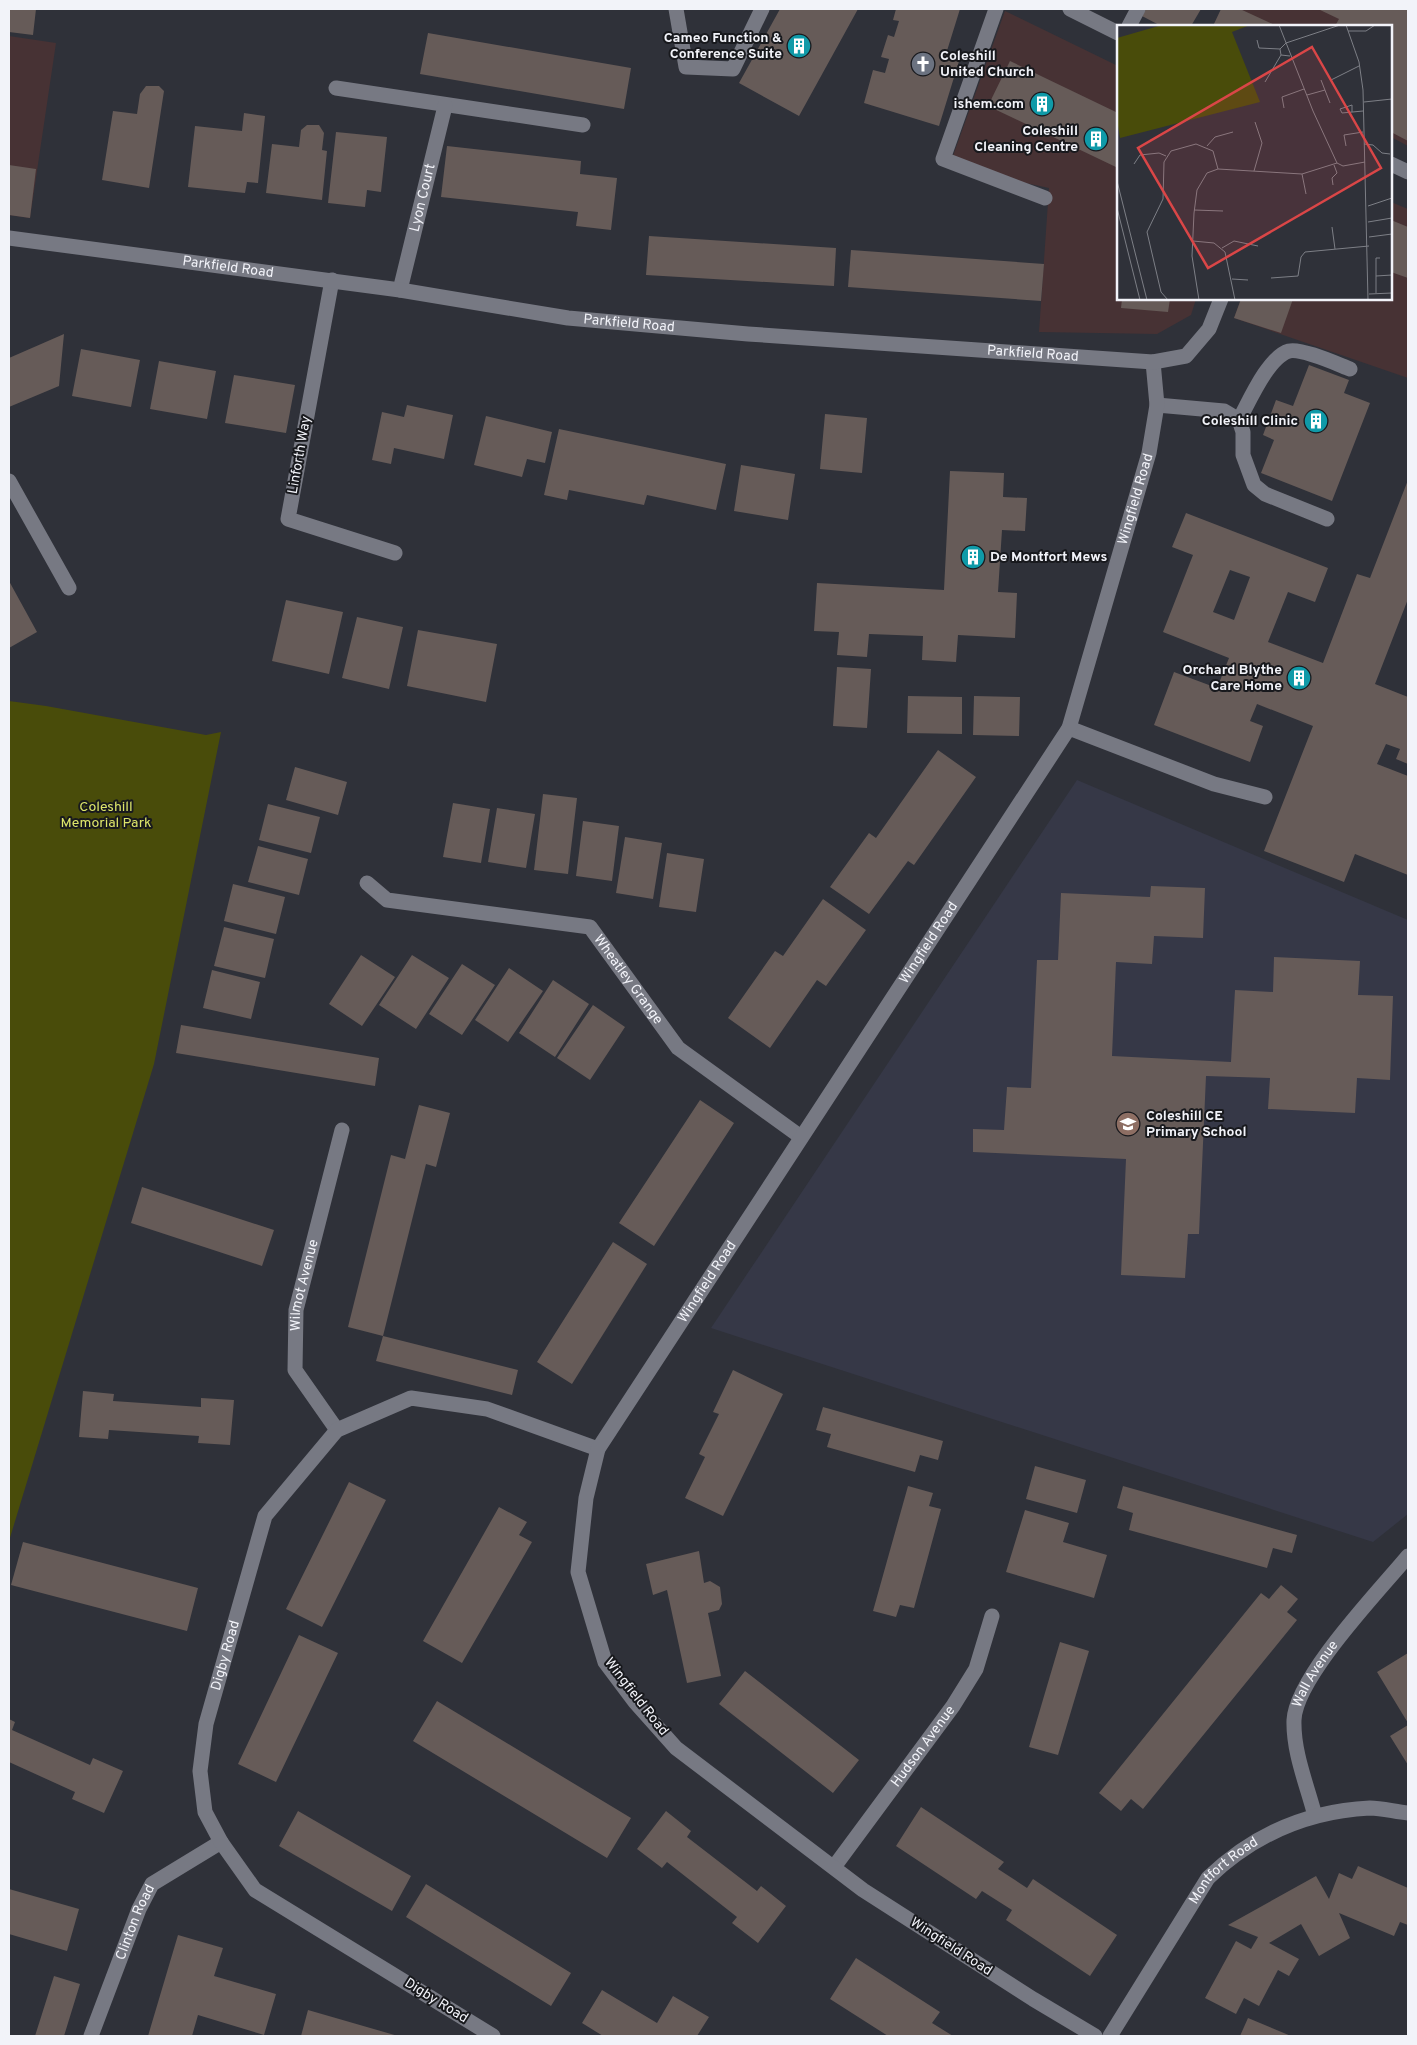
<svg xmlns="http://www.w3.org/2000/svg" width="1417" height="2045" font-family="Overpass,sans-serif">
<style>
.commercial{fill:#473234}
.built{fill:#363847}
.green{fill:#494c0a}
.building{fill:#665b58;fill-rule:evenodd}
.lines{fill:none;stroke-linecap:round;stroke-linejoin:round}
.service{stroke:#777983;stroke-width:15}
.minor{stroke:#777983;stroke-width:15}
.tertiary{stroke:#777983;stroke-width:15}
.secondary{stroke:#777983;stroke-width:15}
.labels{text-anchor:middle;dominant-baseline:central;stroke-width:4;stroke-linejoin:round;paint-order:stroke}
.poi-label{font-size:14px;font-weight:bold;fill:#f2f3f9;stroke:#18191d;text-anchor:end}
.street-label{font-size:14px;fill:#f2f3f9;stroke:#18191d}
.park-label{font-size:14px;fill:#dee66a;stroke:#18191d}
.inset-road{fill:none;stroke:#7d7f86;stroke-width:1}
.view{fill:#da4647;fill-opacity:0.15;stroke:#da4647;stroke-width:2.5}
.inset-edge{fill:none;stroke:#f2f3f9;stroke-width:2.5}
</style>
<rect width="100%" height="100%" fill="#2f3139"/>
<path class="commercial" d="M1223,9H1408V146L1391,137V26H1213Z
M1005,11L1118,66V299H1196L1191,315L1157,334L1039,332L1049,188L949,167Z
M9,36L56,43L30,218L9,215Z
M1391,202L1408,209V378L1234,318L1241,299H1391Z"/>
<path class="built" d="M1077,780L1408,920V1514L1373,1542L711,1328Z"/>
<path class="green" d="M9,701L46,706L206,735L221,732L154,1064L9,1541Z"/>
<path class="building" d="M9,9H36L33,35L9,32Z
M780,9H858L799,116L739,83Z
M896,9H960L946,54L960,58L939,126L864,103L873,70L885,73L889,59L881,57L888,35L894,37L899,21L893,20Z
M1146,9H1201L1191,26H1161L1142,16Z
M1221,9H1240L1277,26H1213Z
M1318,9H1408V141L1391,132V26H1335L1339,19Z
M428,33L631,68L624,109L420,74Z
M1010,61L1118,113V168L988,106Z
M146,86H159L164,91L149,188L102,180L113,111L137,114L140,94Z
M244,113L265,116L258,183L247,182L245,193L188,187L195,126L242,131Z
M307,125H319L324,133L322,150L327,151L322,200L266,193L272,144L299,147L301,130Z
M336,132L387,137L381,192L367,190L365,207L328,203Z
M447,146L581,161L580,174L617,178L611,230L576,226L578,212L441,197Z
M9,165L36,169L30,218L9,215Z
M1391,220L1408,227V278L1391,272Z
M649,236L836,248L834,286L646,275Z
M851,250L1044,264L1041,301L848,287Z
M1122,299H1170L1168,312L1121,308Z
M1241,299H1293L1281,333L1234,318Z
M64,334L59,386L9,407V358Z
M81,349L140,360L131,407L72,396Z
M159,361L216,371L207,419L150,409Z
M1309,365L1349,380L1344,393L1370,403L1332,501L1261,473L1274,440L1263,435L1276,400L1293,406Z
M234,375L295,385L286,433L225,423Z
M407,405L453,415L444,459L394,448L391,464L372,460L382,412L404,417Z
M825,414L867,418L862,473L820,469Z
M486,416L552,432L545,463L527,459L522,477L474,465Z
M559,429L726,464L716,510L647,495L644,505L569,490L567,500L544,495Z
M741,465L795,474L788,520L734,511Z
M950,471L1004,473L1003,497L1027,498L1025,531L1002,530L998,592L1017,593L1015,638L958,635L956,662L922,660L923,636L869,634L867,657L837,655L839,632L814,631L817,583L944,590Z
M1408,480V599L1375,684L1408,697V764L1396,759L1400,749L1386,744L1377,764L1408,776V875L1355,854L1344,882L1264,851L1313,726L1257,704L1250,721L1263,726L1250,762L1154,725L1174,672L1217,688L1229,658L1163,632L1193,555L1172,547L1186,513L1328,568L1315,602L1288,592L1268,642L1323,663L1357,574L1370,578ZM1230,570L1250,577L1234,620L1213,612Z
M9,581L37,632L9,648Z
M286,600L343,612L329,674L272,661Z
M357,617L403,627L389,689L342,678Z
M418,630L497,644L486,702L407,686Z
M837,667L871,669L867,728L833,726Z
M908,696L962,697V734L907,733Z
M974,696L1020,697L1019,736L973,735Z
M938,750L976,777L914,865L908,861L869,914L830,887L869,833L876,838Z
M295,767L347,782L338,815L286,800Z
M543,794L577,798L568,874L534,870Z
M453,803L490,809L481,863L443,857Z
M268,804L320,817L311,853L259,840Z
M497,808L535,814L526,868L488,862Z
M583,821L619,826L612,881L576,876Z
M625,837L662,843L653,899L616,893Z
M258,846L308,859L299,895L248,882Z
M667,853L704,859L696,912L659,907Z
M233,884L285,897L276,934L224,921Z
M1151,886L1205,888L1203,938L1154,936L1152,964L1116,962L1112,1056L1231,1062L1235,990L1273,992L1274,957L1360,961L1358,995L1393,996L1390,1080L1357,1078L1355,1113L1268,1109L1270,1078L1206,1076L1199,1234H1188L1185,1278L1121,1275L1126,1159L973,1152V1129L1004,1130L1007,1087L1031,1088L1037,960H1058L1061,893L1150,897Z
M823,899L866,930L826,986L817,980L770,1048L728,1018L775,951L783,956Z
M224,927L274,939L265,978L214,966Z
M361,955L395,977L362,1026L329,1004Z
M412,955L449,978L416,1029L379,1005Z
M462,964L495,985L462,1035L429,1014Z
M509,968L543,991L508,1042L475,1020Z
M212,970L260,982L251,1019L203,1008Z
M553,980L589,1004L555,1057L519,1033Z
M593,1005L625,1027L590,1080L557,1058Z
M181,1025L379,1058L375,1086L176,1053Z
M700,1100L734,1123L654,1246L619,1223Z
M419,1105L450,1113L436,1167L426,1164L383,1336L348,1327L391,1155L405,1159Z
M142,1187L274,1230L262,1266L131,1223Z
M613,1242L647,1264L572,1384L537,1362Z
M383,1336L518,1370L512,1395L376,1361Z
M733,1370L783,1394L723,1516L685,1498L705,1457L699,1454L719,1414L713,1412Z
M83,1391L114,1394L113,1401L201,1407V1398L234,1400L230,1445L198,1443L199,1436L109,1430L108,1439L79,1437Z
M823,1407L943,1441L938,1460L920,1455L915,1472L827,1447L831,1434L816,1430Z
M1035,1466L1086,1480L1077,1513L1026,1499Z
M349,1482L386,1500L322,1627L286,1609Z
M908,1486L933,1493L929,1506L941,1509L914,1608L900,1605L896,1617L873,1611Z
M1123,1486L1297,1535L1292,1553L1273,1548L1267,1568L1129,1530L1133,1513L1117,1508Z
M499,1507L527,1522L519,1535L532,1542L462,1663L423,1641Z
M1025,1510L1069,1523L1063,1542L1107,1555L1094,1598L1006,1572Z
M23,1542L198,1588L187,1631L11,1585Z
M699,1551L704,1583L710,1581L720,1587L722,1604L719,1610L708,1613L721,1676L687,1683L667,1590L653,1595L646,1564Z
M1281,1585L1298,1599L1287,1612L1297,1620L1143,1809L1131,1799L1121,1811L1099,1793L1261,1593L1269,1599Z
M299,1635L338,1653L276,1782L238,1764Z
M1060,1642L1089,1651L1058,1755L1029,1747Z
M1408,1653V1723L1377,1672Z
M745,1671L859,1760L833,1793L719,1704Z
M437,1701L631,1818L607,1858L413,1741Z
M9,1719L15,1722L12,1730L90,1765L93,1758L123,1771L104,1813L72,1799L75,1792L9,1762Z
M1408,1725V1765L1390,1736Z
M921,1807L1004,1862L998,1869L1015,1880L1027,1888L1033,1879L1117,1935L1090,1976L1006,1920L1012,1910L982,1891L976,1899L896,1846Z
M298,1811L411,1876L392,1911L279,1846Z
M666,1811L691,1831L687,1837L757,1891L761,1886L786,1906L758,1943L732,1923L737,1917L667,1862L662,1868L637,1849Z
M1358,1866L1408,1888V1925L1400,1922L1394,1936L1339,1913L1350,1938L1319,1956L1301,1924L1269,1943L1299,1959L1289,1976L1278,1970L1259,2006L1244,1998L1236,2014L1205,1998L1236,1941L1251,1949L1258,1937L1228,1925L1316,1876L1329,1899L1339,1873L1352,1879Z
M426,1884L571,1973L551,2006L406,1917Z
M9,1889L79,1909L67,1951L9,1934Z
M178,1935L223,1948L214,1976L276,1994L264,2035L198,2015L192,2036H148Z
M856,1958L940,2012L932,2023L953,2036H888L830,1999Z
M54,1976L80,1984L64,2036H35Z
M602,1990L657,2023L673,1996L709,2017L697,2036H603L582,2023Z
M308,2010L398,2036H301Z
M1248,2018L1291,2036H1240Z"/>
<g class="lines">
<path class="service" d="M676,9L686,67L733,69L762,9
M996,9L943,159L1045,198
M1129,26L1138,9
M1157,405L1224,411L1239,420L1243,432V455L1254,485L1265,494L1327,519
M1239,420C1249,402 1268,357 1289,351C1302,348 1337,364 1350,369
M1069,728L1214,784L1265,797"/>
<g class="minor">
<path d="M336,88L583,125"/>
<path d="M332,280L288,519L395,553"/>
<path id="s1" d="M400,290L445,106"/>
<path d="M9,481L69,588"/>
<path id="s2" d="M367,883L387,900L590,927L678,1048L801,1137"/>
<path id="s3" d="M337,1430L295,1370L296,1310L342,1130"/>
<path id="s4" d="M1315,1816C1307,1785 1293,1752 1294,1720C1296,1677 1379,1591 1408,1556"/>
<path id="s5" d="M834,1867L953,1706L976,1669L992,1616"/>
<path id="s6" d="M91,2036L139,1909L152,1884L221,1842"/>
<path id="s7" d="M493,2036L255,1890L221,1842L205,1812L200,1771L206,1724L265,1516L337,1430L411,1398L487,1409L598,1449"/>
<path id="s8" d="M1095,2036L1033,1999L863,1890L676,1748L635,1702L605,1662L578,1572L586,1498L598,1449L1069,728L1149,453L1157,405L1153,362"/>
<path id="s9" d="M1110,2036L1208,1878C1254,1834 1307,1811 1370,1808C1382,1808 1396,1812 1408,1813"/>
</g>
<path class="tertiary" id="s10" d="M9,238L400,290L568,318L748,334L1153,362L1186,356L1209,329L1221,299"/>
<path class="secondary" d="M1070,9L1118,33
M1391,164L1408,172"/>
</g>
<defs>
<g id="building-disc" transform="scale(1.25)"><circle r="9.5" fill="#0f9aa8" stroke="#18191d"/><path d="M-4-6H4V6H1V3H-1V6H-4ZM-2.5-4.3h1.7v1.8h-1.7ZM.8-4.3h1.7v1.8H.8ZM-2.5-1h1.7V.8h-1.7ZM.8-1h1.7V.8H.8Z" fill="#fff"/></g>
<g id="church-disc" transform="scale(1.25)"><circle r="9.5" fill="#6b7280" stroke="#18191d"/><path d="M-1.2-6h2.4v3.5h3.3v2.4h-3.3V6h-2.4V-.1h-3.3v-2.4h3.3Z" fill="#fff"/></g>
<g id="school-disc" transform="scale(1.25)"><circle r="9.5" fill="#8d6e63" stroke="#18191d"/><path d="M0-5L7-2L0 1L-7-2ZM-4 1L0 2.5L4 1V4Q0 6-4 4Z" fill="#fff"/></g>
</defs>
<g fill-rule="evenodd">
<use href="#building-disc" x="799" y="46"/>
<use href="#church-disc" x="923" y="64"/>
<use href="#building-disc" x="1042" y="104"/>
<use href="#building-disc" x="1096" y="139"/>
<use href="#building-disc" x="1316" y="421"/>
<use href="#building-disc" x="973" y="557"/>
<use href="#building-disc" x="1299" y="678"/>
<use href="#school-disc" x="1128" y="1124"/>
</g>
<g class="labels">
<g class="poi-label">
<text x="782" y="38">Cameo Function &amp;<tspan x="782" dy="16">Conference Suite</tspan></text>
<text x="940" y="56" text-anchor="start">Coleshill<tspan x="940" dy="16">United Church</tspan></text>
<text x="1024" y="104">ishem.com</text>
<text x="1078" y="131">Coleshill<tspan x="1078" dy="16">Cleaning Centre</tspan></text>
<text x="1298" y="421">Coleshill Clinic</text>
<text x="990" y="557" text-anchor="start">De Montfort Mews</text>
<text x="1282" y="670">Orchard Blythe<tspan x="1282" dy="16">Care Home</tspan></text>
<text x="1146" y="1116" text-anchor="start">Coleshill CE<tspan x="1146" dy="16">Primary School</tspan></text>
</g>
<g class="street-label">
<text stroke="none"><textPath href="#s1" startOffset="95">Lyon Court</textPath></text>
<text stroke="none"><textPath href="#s10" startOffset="221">Parkfield Road</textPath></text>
<text stroke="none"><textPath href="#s10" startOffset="626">Parkfield Road</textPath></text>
<text stroke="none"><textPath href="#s10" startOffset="1031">Parkfield Road</textPath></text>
<text transform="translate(300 455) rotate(-80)">Linforth Way</text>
<text stroke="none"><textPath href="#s8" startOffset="1939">Wingfield Road</textPath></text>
<text stroke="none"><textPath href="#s8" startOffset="1444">Wingfield Road</textPath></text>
<text stroke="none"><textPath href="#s2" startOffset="296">Wheatley Grange</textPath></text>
<text stroke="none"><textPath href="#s8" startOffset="1039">Wingfield Road</textPath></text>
<text stroke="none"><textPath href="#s3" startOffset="159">Wilmot Avenue</textPath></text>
<text stroke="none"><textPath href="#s7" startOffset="532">Digby Road</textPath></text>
<text stroke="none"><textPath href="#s4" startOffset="150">Wall Avenue</textPath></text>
<text transform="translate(636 1697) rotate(52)">Wingfield Road</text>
<text stroke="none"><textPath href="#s5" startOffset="150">Hudson Avenue</textPath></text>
<text stroke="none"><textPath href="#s9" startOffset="202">Montfort Road</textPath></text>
<text stroke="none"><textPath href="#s6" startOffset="122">Clinton Road</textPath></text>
<text transform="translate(951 1947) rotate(33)">Wingfield Road</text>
<text transform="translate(436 2001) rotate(32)">Digby Road</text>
</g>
<g class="park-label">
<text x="106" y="807">Coleshill<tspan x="106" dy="16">Memorial Park</tspan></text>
</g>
</g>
<g transform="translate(1117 25)">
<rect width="275" height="275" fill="#2f3139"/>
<path d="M45,0H133L115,7L143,77L3,113L0,94V13Z" fill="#494c0a"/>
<path class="inset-road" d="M162,0L196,86L220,138L226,141L248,137M229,0L242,37L246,65L251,275M231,6H249L258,0M140,15L142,23L163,24M169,18L223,0M169,18L163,24L164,30L173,31M204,55L213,78M214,55L242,41M148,57L164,30M190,70L208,65M247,77L275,74M167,83L165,72L187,64M235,87V80L223,84L225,88L246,86M247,119L256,120L265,128L273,129M90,121L98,112L116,107M229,121L227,110L246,107M17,139L23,130L42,128L49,131M137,146L145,118L138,97M185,149L189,169M0,156L30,275M216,160L215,153L220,148L217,140M251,181L275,173M0,183L23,275M77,185L106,186M251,197L275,193M215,202L218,224M252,212L275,209M76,216L97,218L108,227L118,275M105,223L117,216L141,221M259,251L275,250M154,253L181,251L184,232L188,227L252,221M115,254L131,255M259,268V233H263M252,269L275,268M51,275L44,267L30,207L46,174L47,137L54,126L79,119L96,126L101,144M82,275L75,231L77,188L80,165L90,148L101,144L185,149L220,138"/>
<path class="view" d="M195,22L264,143L91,243L21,123Z"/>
<rect width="275" height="275" class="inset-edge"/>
</g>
<rect width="1417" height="2045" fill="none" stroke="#f2f3f9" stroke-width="20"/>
</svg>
